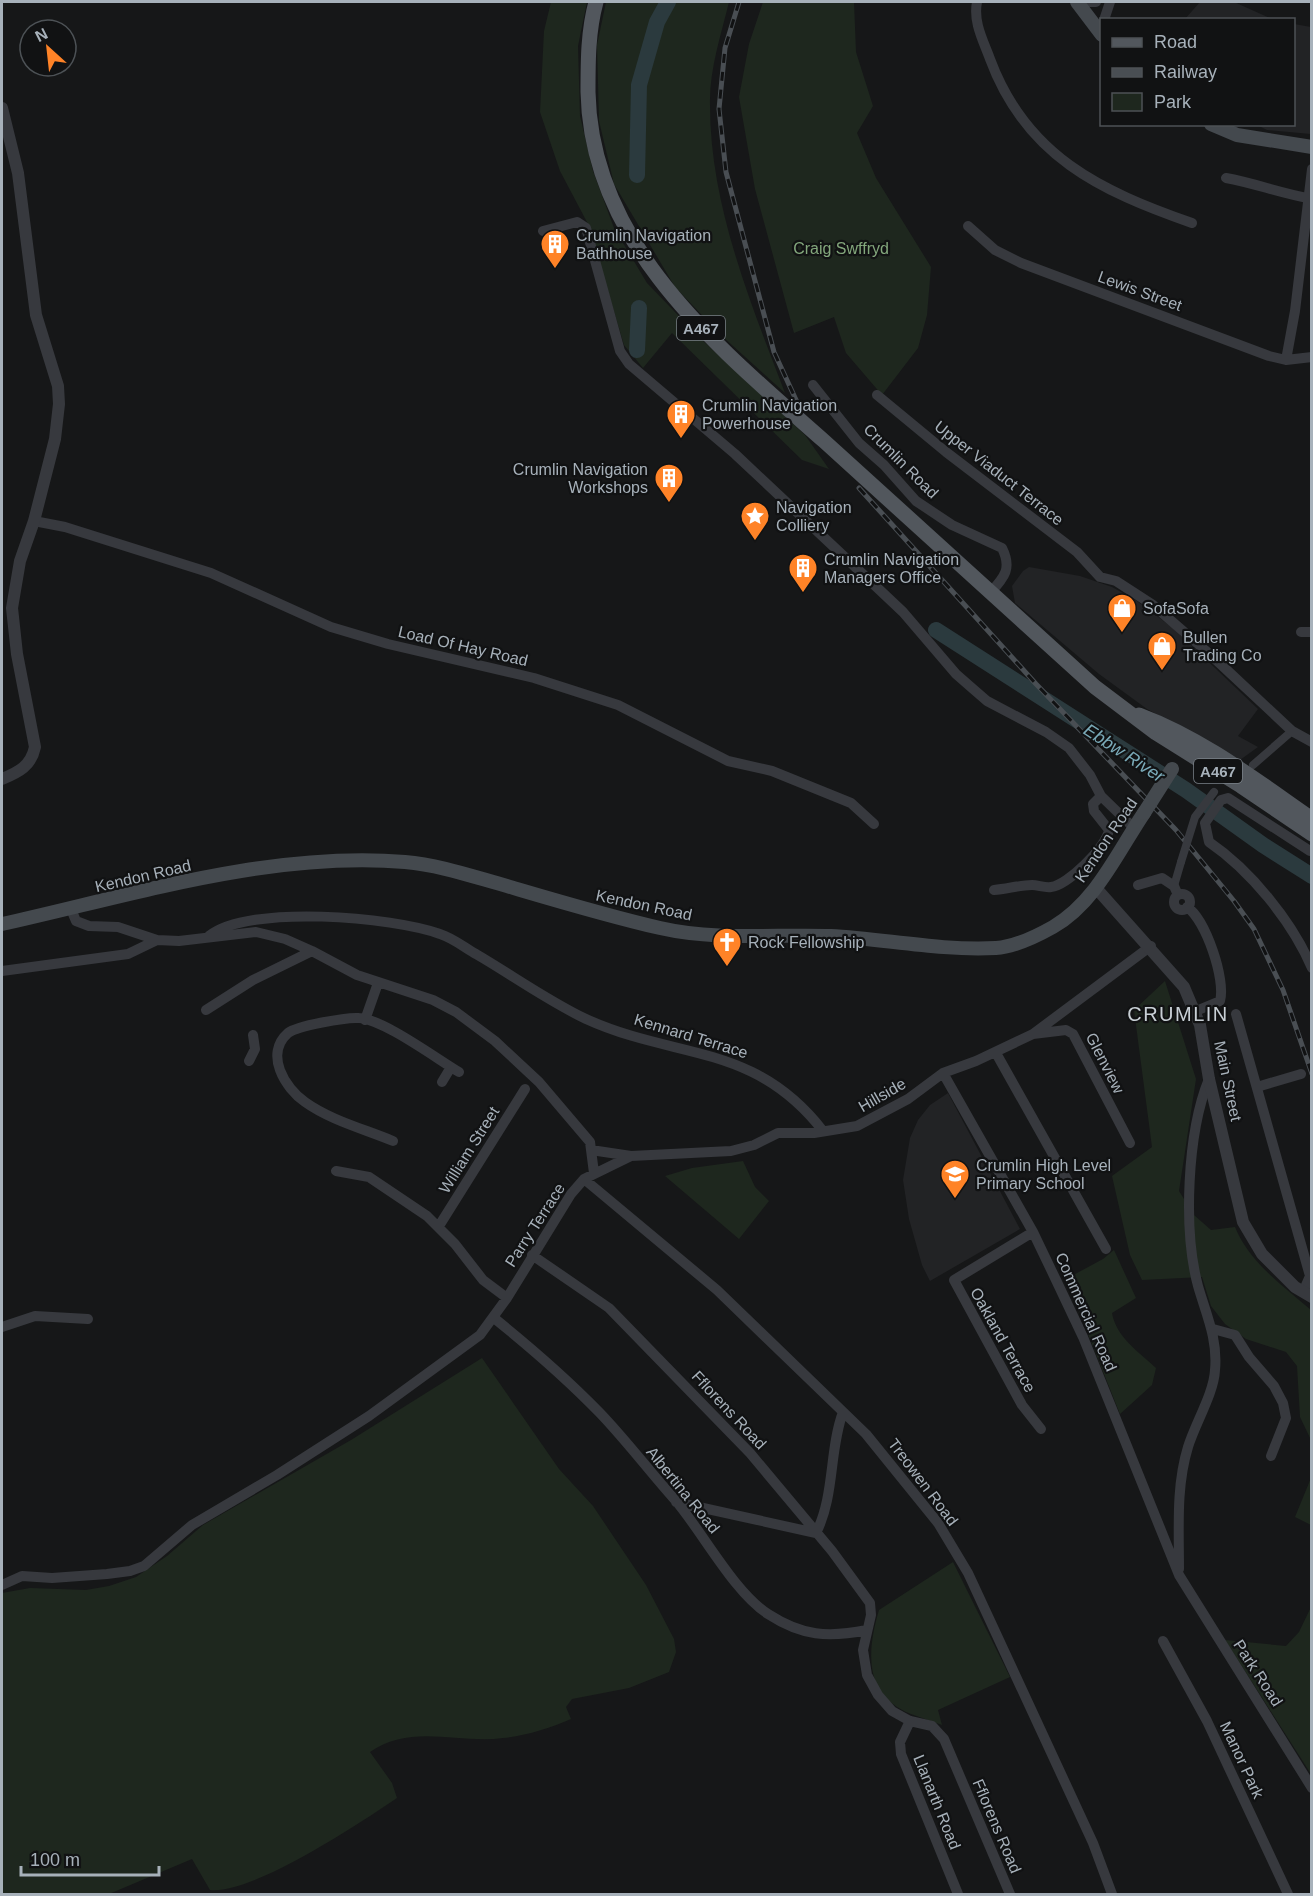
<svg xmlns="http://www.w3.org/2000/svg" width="1313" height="1896" font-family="Arial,sans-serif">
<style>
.built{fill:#222325}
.green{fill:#1e271e}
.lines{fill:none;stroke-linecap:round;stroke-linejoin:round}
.river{stroke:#2b3a3e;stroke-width:16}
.pedestrian{stroke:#37393e;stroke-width:8}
.minor{stroke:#37393e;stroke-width:10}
.tertiary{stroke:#37393e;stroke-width:12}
.secondary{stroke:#44494e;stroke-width:14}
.primary{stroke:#52575d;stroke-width:15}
.rail-casing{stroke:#494e53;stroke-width:5}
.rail{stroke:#111213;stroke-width:3;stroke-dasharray:9;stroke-linecap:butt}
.pedestrian-bridge{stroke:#37393e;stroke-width:8}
.secondary-bridge{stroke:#44494e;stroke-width:14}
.labels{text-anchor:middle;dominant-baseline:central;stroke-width:4.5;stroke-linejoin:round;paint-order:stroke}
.shield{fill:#111213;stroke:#7a8188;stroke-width:1.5}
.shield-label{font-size:15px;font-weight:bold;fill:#a7b1ba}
.poi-label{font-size:16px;fill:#a7b1ba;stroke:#111213;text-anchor:start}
.park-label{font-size:16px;fill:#83a77c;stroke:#111213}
.street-label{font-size:16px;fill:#a7b1ba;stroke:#111213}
.water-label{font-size:18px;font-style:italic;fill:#7aaab8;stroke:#111213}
.quarter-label{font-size:20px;letter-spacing:1.5px;fill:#c8cfd5;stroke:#111213}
</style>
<rect width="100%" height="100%" fill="#161718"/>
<path class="built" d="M1200,2H1234L1272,19H1185Z
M1294,24L1311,27V134L1267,130L1257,125L1294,124Z
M1029,567L1080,576L1112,587L1137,601L1173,628L1258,709L1238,736L1258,747L1240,760L1147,709L1099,674L1015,603L1012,586L1023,571Z
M948,1093L1020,1229L930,1281L922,1265L909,1219L903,1180L910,1138L918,1120L930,1105Z"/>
<path class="green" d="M551,2H587L578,46L580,116L593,171L614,228L647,283L701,339L805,435L829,469L802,460L672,333L643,368L624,345L588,224L560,171L540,112L544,31Z
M606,2H729C721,35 709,71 710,105C710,205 750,301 785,393L722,336L675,287L614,184L599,121L597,45Z
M763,2H854L856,52L873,106L857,133L876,178L931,267L927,315L918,348L882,395L846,353L834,317L794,333L755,189L739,97L749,44Z
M1165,981L1196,1079L1179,1191L1194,1215L1211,1230L1235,1227C1249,1262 1283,1286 1311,1310V1440L1300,1417L1297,1366L1286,1352L1246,1339L1225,1324L1211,1306L1202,1277L1142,1280L1130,1255L1112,1176L1152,1147L1134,1010Z
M743,1161L755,1187L769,1201L739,1239L665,1176L692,1168Z
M1114,1250L1136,1298L1112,1313C1116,1337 1139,1352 1156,1368L1152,1385L1120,1414L1066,1279L1103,1259Z
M482,1358L559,1469L593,1506L646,1585L674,1639L676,1652L669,1672L629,1688L572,1699L566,1707L571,1719C551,1728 525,1736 503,1738C458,1744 411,1723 370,1752L392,1783L397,1798C360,1823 252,1895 210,1890L192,1859L109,1894H2V1593L30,1588L86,1590L109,1586L136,1577L167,1556L203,1525L351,1440Z
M1311,1478L1312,1525H1311L1295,1517Z
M953,1562L1010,1677L938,1710L942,1725C932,1721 921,1718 911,1714C863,1695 867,1651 879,1610Z
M1311,1607V1774L1225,1640L1286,1646L1299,1632Z"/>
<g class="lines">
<path class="river" d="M637,175L639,85L657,22L668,2
M637,350L639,308
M936,630L1186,790L1263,845L1312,876"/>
<path class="pedestrian" d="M1253,765L1292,731
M1174,886L1181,862"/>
<path class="minor" d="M977,2C973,22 983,40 990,59C1026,156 1100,191 1192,223
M1080,2H1096
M1104,20L1110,2
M1226,178C1254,183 1280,193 1308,198
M968,226L995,250L1021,263L1269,356L1286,360L1312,357
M543,231L577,222L586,228L620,351L629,364L735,454L867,578L903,612L956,674L972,688L987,701L1046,732L1069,748L1090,775L1101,796L1134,828
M1286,360L1295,311L1312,169
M813,385L859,443L884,465L916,501L952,525L1002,548C1012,568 1005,577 990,593
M877,395L946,452L1077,552L1100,577L1116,581L1153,605L1213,657L1292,731L1312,742
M34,521L65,527L211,573L331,627L388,644L534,678L618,705L728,761L772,771L851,803L874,824
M1301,632H1312
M1310,851L1228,798L1221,800L1205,823L1209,842C1250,870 1292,921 1312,968
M1138,885L1162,878L1174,886L1178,895
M994,890C1007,889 1020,885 1032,885C1038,885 1045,888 1051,887C1068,885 1106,847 1109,830L1094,811L1093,804L1101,796
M1174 902a8 8 0 1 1 16 0a8 8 0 1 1-16 0Z
M1187,907C1206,920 1226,980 1220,1001L1196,1011
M71,909L76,921L89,926L118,927L157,940L179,941L256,932L285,939L312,951L357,975L433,1000L456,1012L495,1041L539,1082L590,1142L594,1173
M209,936C249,904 393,917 440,934C453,938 465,948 476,954C512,975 548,1001 586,1019C676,1060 754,1042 823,1131
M2,971L128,954L157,940
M206,1010L253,980L312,951
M1236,1014L1310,1276L1303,1292
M365,1020L378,983
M1033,1034L1066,1030L1073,1034L1130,1143
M996,1053L1106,1249
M249,1061L255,1049L253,1035
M943,1073L1033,1232L1056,1280L1083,1337L1179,1575L1312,1788
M442,1082L451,1067
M1257,1087L1301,1074
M393,1141C364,1129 330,1120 305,1102C285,1088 264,1054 288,1033C297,1026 346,1017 359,1018C383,1019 437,1059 459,1072
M591,1150L631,1156
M336,1171L369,1177L427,1216L455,1244L483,1280L507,1298
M584,1179L717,1290L866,1434L938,1523L968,1573L1093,1843L1112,1894
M439,1226L525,1089
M1033,1232L954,1280L1022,1405L1041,1429
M532,1255L609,1308L750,1453L832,1551L870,1603L871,1615L863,1650L867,1675L878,1695L892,1711L910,1721L932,1726L944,1739L1010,1894
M494,1318C530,1347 566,1378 599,1412C626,1440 650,1472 676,1501C703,1533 734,1592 768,1614C802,1636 828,1638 867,1630
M2,1327L35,1316L88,1319
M1213,1329L1235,1335L1249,1357L1274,1386L1283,1403L1286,1418L1271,1456
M676,1502L816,1533C835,1496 829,1450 843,1412
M1179,1569C1179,1528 1176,1486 1188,1447C1195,1424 1214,1393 1215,1370C1218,1339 1206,1314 1198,1286C1183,1230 1187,1133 1209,1079
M2,1585L22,1576L52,1578L107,1574L130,1571L144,1566L192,1525L277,1475L369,1416L480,1335L507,1298L571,1194L584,1179L631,1156L731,1151L754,1145L778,1133H814L857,1126L908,1099L943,1073L976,1061L1033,1034L1151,946
M1163,1641L1207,1721L1288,1894
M910,1721L900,1742L901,1754L958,1894"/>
<path class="tertiary" d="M2,108L18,173L36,315L58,386L59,404L55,439L34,521L20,561L12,608L17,654L35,747C31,766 19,772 2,779
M1096,888L1184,987L1200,1025L1209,1079L1243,1222L1262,1254L1295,1287L1312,1297"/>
<path class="secondary" d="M1077,2L1102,35
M1211,124L1237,135L1312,147
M2,924C133,895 270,851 405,862C440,865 474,877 507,886C558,901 608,916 660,928C717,941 774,934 831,936C885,939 941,951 996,948C1014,947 1037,936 1053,927C1096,902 1117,853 1144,813"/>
<path class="primary" d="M596,2C588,31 588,61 588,92C591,246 719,348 824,441L1095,687L1156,733L1241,786L1312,834
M1139,715C1203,739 1257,781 1312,819"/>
<g class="rail-casing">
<path id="rail" d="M739,2L725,48L719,109L726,172L774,352L797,402
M859,488L1036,684L1176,830L1234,901L1254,929L1283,990L1312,1074"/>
</g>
<use href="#rail" class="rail"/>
<path class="pedestrian-bridge" d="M1181,862L1195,817L1214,792"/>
<path class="secondary-bridge" d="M1144,813L1172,769"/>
</g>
<defs>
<g id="building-pin" transform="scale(1.5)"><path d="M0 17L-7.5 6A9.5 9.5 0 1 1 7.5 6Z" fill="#ff8327" stroke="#111213"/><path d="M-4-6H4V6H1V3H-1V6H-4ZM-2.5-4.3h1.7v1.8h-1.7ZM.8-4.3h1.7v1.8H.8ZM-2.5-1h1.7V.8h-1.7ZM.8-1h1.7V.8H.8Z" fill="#fff"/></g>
<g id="sight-pin" transform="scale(1.5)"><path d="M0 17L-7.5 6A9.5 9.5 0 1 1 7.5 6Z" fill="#ff8327" stroke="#111213"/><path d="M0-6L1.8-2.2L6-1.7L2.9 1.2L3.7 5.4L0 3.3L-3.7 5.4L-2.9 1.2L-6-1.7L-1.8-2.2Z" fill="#fff"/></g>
<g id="shop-pin" transform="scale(1.5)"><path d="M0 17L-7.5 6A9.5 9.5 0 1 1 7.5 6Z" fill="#ff8327" stroke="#111213"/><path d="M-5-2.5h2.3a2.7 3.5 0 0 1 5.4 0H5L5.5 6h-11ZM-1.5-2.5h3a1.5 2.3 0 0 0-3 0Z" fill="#fff"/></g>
<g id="church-pin" transform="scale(1.5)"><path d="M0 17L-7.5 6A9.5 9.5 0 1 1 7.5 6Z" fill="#ff8327" stroke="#111213"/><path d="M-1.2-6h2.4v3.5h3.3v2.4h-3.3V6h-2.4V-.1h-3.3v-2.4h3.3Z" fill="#fff"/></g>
<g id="school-pin" transform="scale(1.5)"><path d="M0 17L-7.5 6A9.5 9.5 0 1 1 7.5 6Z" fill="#ff8327" stroke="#111213"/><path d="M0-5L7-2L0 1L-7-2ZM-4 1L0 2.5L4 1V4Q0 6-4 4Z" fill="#fff"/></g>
</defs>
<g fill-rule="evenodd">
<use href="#building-pin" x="555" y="244"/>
<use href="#building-pin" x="681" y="414"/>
<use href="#building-pin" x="669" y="478"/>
<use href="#sight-pin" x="755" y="516"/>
<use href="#building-pin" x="803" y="568"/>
<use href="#shop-pin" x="1122" y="608"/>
<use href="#shop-pin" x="1162" y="646"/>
<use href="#church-pin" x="727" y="942"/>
<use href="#school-pin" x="955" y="1174"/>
</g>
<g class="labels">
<g class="shield">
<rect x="677" y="316" width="48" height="24" rx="4.5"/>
<rect x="1194" y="759" width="48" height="24" rx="4.5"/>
</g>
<g class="shield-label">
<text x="701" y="328">A467</text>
<text x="1218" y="771">A467</text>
</g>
<g class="poi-label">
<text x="576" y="235">Crumlin Navigation<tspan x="576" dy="18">Bathhouse</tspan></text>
<text x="702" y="405">Crumlin Navigation<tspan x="702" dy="18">Powerhouse</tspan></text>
<text x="648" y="469" text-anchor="end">Crumlin Navigation<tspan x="648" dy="18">Workshops</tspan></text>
<text x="776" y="507">Navigation<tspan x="776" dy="18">Colliery</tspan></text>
<text x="824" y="559">Crumlin Navigation<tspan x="824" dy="18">Managers Office</tspan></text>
<text x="1143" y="608">SofaSofa</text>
<text x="1183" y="637">Bullen<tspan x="1183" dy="18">Trading Co</tspan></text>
<text x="748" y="942">Rock Fellowship</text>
<text x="976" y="1165">Crumlin High Level<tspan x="976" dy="18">Primary School</tspan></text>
</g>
<g class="park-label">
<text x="841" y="248">Craig Swffryd</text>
</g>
<g class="street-label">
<text transform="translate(1140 291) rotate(20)">Lewis Street</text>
<text transform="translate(901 461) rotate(45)">Crumlin Road</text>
<text transform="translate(999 473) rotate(38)">Upper Viaduct Terrace</text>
<text transform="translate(463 646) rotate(13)">Load Of Hay Road</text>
<text transform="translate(1106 840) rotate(-56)">Kendon Road</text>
<text transform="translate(143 876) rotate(-13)">Kendon Road</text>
<text transform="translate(644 905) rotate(12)">Kendon Road</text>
<text transform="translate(691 1036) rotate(17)">Kennard Terrace</text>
<text transform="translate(1105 1063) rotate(63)">Glenview</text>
<text transform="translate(1228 1081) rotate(78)">Main Street</text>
<text transform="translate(882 1095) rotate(-30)">Hillside</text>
<text transform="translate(469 1150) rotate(-58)">William Street</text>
<text transform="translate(535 1225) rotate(-57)">Parry Terrace</text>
<text transform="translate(1086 1312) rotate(66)">Commercial Road</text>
<text transform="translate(1003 1340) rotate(61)">Oakland Terrace</text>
<text transform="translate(729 1410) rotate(47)">Fflorens Road</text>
<text transform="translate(923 1482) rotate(53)">Treowen Road</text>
<text transform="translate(683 1490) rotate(51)">Albertina Road</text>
<text transform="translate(1258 1673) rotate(57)">Park Road</text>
<text transform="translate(1242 1760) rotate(65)">Manor Park</text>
<text transform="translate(937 1802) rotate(68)">Llanarth Road</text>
<text transform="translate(997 1826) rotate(67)">Fflorens Road</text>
</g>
<g class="water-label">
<text transform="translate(1124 753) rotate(33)">Ebbw River</text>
</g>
<g class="quarter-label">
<text x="1178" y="1014">CRUMLIN</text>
</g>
</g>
<rect width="1313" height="1896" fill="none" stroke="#a7b1ba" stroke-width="6"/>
<rect x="1100" y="18" width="195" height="108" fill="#111213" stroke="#4d5256" stroke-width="1.5"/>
<rect x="1112" y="38" width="30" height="9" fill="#52575d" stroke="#4d5256" stroke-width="1.5"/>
<text x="1154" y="48" font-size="18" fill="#a7b1ba">Road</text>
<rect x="1112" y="68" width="30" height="9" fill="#494e53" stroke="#4d5256" stroke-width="1.5"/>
<text x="1154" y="78" font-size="18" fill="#a7b1ba">Railway</text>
<rect x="1112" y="93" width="30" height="18" fill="#1e271e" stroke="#4d5256" stroke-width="1.5"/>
<text x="1154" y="108" font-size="18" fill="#a7b1ba">Park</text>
<g transform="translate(48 48) rotate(333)"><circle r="28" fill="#111213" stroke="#4d5256" stroke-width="1.5"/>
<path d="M0-4.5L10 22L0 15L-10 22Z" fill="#ff8327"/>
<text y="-9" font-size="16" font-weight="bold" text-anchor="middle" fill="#a7b1ba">N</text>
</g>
<path d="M21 1866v9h138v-9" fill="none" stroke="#a7b1ba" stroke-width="3"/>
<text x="30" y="1866" font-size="18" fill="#a7b1ba" stroke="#111213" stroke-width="4.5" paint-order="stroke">100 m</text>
</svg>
